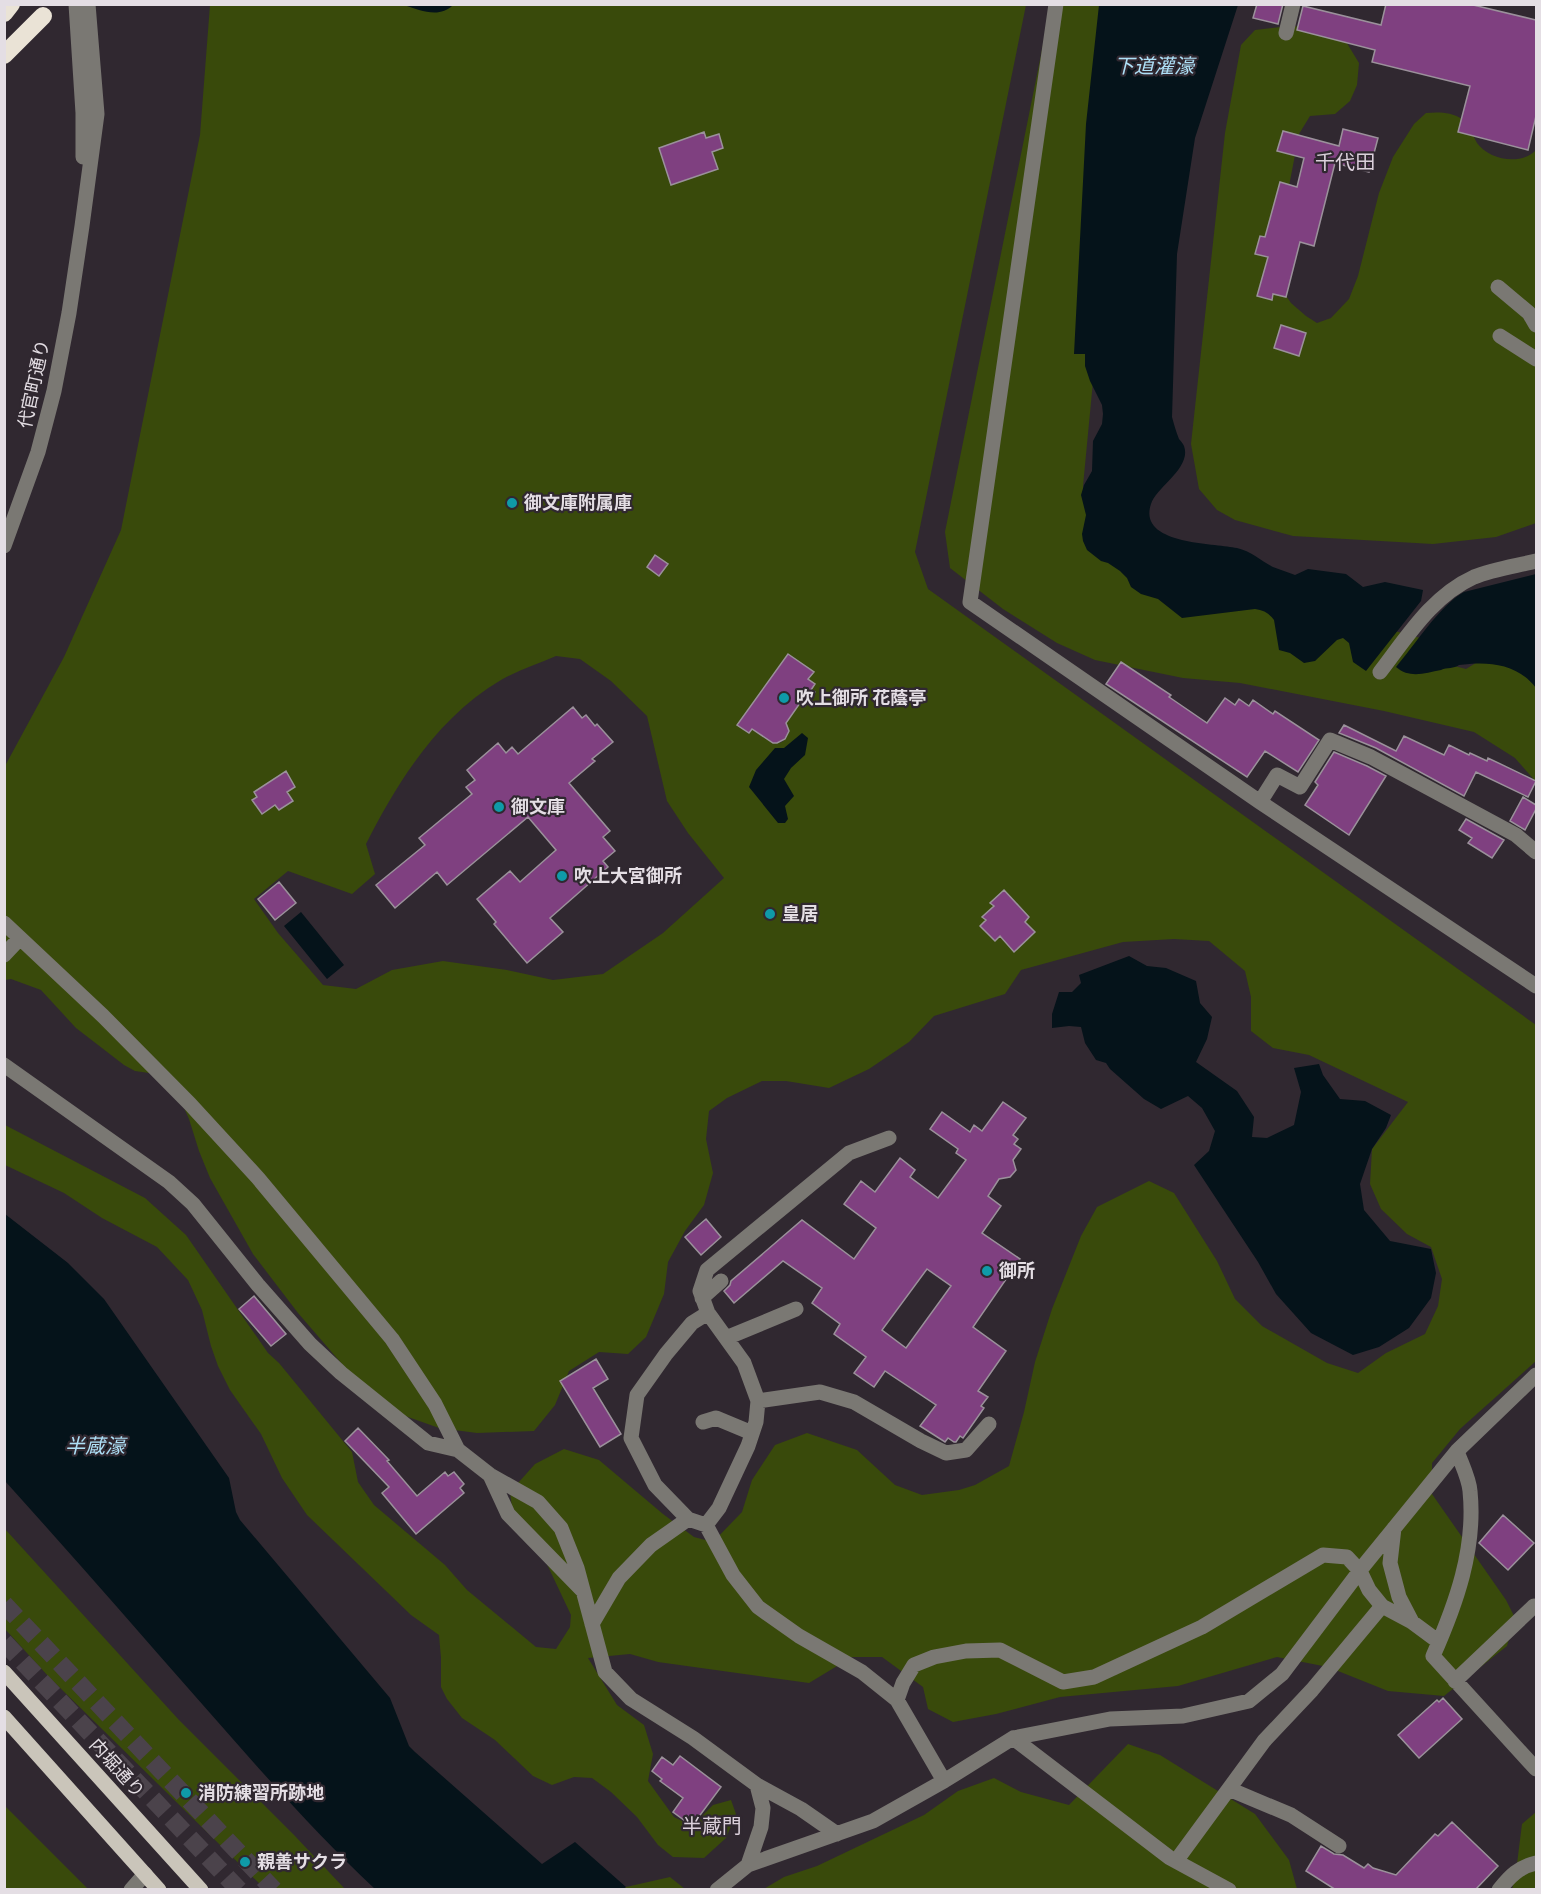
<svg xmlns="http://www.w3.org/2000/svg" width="1541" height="1894" font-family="'Fira Sans','Noto Sans JP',sans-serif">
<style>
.green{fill:#394a0b;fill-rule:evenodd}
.water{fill:#05131a}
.building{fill:#7f4080;stroke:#9b919b;stroke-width:1.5;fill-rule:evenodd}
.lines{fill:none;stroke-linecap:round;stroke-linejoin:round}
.highway-tunnel{stroke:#4b434b;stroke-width:18;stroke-dasharray:18 9;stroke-linecap:butt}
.minor{stroke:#7a7873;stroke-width:15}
.major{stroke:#cac5ba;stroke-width:15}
.highway{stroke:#eae3d6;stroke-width:18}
.culture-dot{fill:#0f9aa8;stroke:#302830;stroke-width:2}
.labels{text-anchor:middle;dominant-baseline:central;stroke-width:4.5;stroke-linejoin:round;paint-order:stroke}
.street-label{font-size:18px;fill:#e4dee4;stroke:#302830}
.poi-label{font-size:18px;font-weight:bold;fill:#e4dee4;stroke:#302830;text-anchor:start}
.water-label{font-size:20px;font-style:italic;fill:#aee0f7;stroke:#302830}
.neighbourhood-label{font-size:20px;fill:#dbd0db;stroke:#302830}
</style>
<rect width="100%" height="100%" fill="#302830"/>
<path class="green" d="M210,5H1026L915,552L928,589L1536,1025V1361L1460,1429L1432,1463V1494L1506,1600L1515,1618L1507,1646L1444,1696L1388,1691L1328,1667L1277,1657L1178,1686L1060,1697L996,1714L953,1722L928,1709L923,1687L882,1657H852L809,1683L658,1662L630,1654L588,1658L617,1705L644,1725L653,1754L648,1781L674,1817L692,1826L713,1805L731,1800L736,1814L726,1838L704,1858L673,1857L658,1845L637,1817L611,1792L592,1778L574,1777L552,1785L533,1776L495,1740L462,1718L447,1699L441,1687V1658L439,1635L411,1615L307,1515L282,1478L261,1434L230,1390L218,1366L211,1346L202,1310L188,1280L157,1247L102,1218L64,1193L5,1165V1125L145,1198L186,1235L268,1353L279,1363L352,1452L358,1482L374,1505L445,1565L467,1590L536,1647L556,1649L570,1627L571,1615L536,1541L513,1515L510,1492L535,1464L564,1449L599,1460L663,1514L694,1537L713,1542L742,1512L752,1480L775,1445L807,1433L857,1450L895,1485L922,1495L959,1490L975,1485L1009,1466L1024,1412L1035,1362L1052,1309L1081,1236L1097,1207L1149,1181L1174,1193L1217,1261L1235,1299L1262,1326L1327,1363L1358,1373L1386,1353L1425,1334L1438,1306L1442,1279L1431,1247L1407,1234L1381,1209L1370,1184L1372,1149L1408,1102L1309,1055L1273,1048L1251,1031V997L1245,971L1209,941L1174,939L1123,942L1021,970L1005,994L934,1016L909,1042L869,1069L829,1088L786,1081H762L727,1098L709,1111L706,1139L713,1173L704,1205L685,1231L668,1262L664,1294L646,1337L628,1354L599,1352L569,1371L555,1405L534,1431L477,1433L439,1428L394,1412L361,1386L298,1313L253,1254L210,1178L199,1151L189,1119L170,1076L135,1071L124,1065L76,1028L41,990L11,979L5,980V766L64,657L121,530L200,135ZM704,132L706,138L719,134L723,148L712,152L718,169L671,185L659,148ZM788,654L813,672L809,679L815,684L811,690L815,693L805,706L800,703L785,725L789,731C782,755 764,737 752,729L749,733L737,725ZM556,656L580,659L611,681L647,716L667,801L688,833L724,878L663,933L603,974L553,980L507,970L443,961L392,970L356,989L323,985L278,933L254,899L288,871L352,894L375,874L366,844C398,781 438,717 501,680C518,670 538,664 556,656Z
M1051,5H1129L1083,486L1090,534L1386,629L1407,634L1440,644L1443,663L1466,669L1492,653L1536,677V782L1515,758L1474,732L1384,711L1240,683L1183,678L1095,660L1057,643L1003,609L950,568L945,532Z
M1289,26L1311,27L1345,40L1359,63L1357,85L1350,101L1335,114L1310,116L1299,134L1276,254L1278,284L1291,303L1306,316L1317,323L1331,318L1349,299L1358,276L1379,193L1393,157L1414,124L1426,113C1439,112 1451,112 1462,119C1472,126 1472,134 1477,143C1489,160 1521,166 1536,150V523L1496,537L1433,544L1293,536L1235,520L1217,510L1199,489L1191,444L1225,133L1241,45L1255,30Z
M5,1529L179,1720L295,1836L345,1889H265L49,1677L5,1629Z
M1128,1744L1160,1755L1255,1814L1289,1860L1297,1889L762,1890L784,1877L817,1866L924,1815L958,1791L994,1778L1021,1792L1069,1805Z
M4,1806H5L88,1889H5Z
M1536,1812V1889L1512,1890L1517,1864L1522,1824Z
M670,1877L685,1889L623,1890L626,1887Z"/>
<path class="water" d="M404,5H453C439,19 420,10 404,5Z
M1099,5H1238L1195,138L1177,254L1172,417C1174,424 1176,432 1179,439C1181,441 1183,444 1184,446C1192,468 1156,487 1151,504C1137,545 1215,543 1237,548C1251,551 1261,561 1273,567C1280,570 1288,572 1295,575L1308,569L1346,574L1363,587L1385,582L1423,590L1421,601L1366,671L1353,662L1349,643L1343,638L1337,640L1315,661L1304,663L1290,653L1279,650L1274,620C1269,613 1263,610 1255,609L1182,618L1158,599L1141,594L1131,587L1127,578L1120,571L1108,563L1101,561L1087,550L1083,541L1082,534L1086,515L1081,495L1084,485L1092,471L1093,441L1102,424L1103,414L1102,405L1090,381L1085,366V354H1074L1086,124Z
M1536,574V688C1517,663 1487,661 1459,665C1454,669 1447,667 1441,670C1425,673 1410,679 1396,667C1414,646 1440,605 1464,592Z
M802,733L808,738L805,755L791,768L784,779L794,796L785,806L788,819L785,823H778L749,787L756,770L775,748H784Z
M301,912L344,965L327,979L284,926Z
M1129,956L1147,966L1166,968L1196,981L1200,1003L1212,1017L1207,1039L1196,1062L1237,1091L1254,1117L1252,1137L1267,1138L1294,1125L1301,1092L1294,1068L1319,1064L1323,1075L1340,1099L1365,1101L1391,1115L1386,1128L1372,1149L1360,1184L1364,1210L1390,1241L1431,1249L1436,1273L1431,1298L1409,1328L1379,1347L1353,1355L1311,1333L1276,1294L1258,1262L1194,1165L1209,1151L1215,1131L1202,1108L1188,1096L1161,1109L1144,1099L1110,1069L1106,1063L1096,1060L1085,1043L1081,1027L1069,1026L1052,1028V1014L1059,992H1072L1081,983L1079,975Z
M5,1214L68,1263L104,1299L229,1478L236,1512L240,1520L390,1698L409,1746L415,1752L542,1864L575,1842L626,1887L623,1889H375C311,1829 253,1762 195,1696C132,1624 69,1552 5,1481Z"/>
<path class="building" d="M1257,4H1283L1278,24L1253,18Z
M1386,4H1469L1536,20V116L1528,150L1458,132L1470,86L1372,62L1375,50L1297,30L1303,6L1381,25Z
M1343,129L1378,138L1369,172L1335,163L1314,246L1300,242L1286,297L1273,294L1272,300L1257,296L1268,257L1255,254L1260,236L1265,237L1280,182L1297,187L1304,158L1277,151L1283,131L1339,146Z
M704,132L706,138L719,134L723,148L712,152L718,169L671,185L659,148Z
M1281,325L1306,333L1299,356L1274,348Z
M655,555L668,564L659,576L647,567Z
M788,654L814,672L808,679L815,684L811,690L815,692L805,706L800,703L786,723L789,731L785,739L777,743H773L752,729L749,733L737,725Z
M1121,662L1171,695L1169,697L1207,723L1225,698L1235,705L1239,699L1249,706L1253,700L1273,714L1275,711L1319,740L1298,772L1265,751L1247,777L1106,684Z
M573,707L582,718L586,715L595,726L597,724L613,742L592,759L595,761L569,783L610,831L603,837L615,851L603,861L608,867L550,918L563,932L527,963L494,924L496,922L477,899L510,871L520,882L556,850L528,817L447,885L437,872L395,908L376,885L425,845L419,838L472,794L466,787L475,780L467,770L498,743L506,753L512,747L518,754Z
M1344,725L1396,751L1404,736L1444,755L1449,745L1469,755L1470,753L1487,761L1488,758L1536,781L1528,797L1476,772L1464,796L1376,748L1339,733Z
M1334,752L1367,766L1386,776L1349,835L1305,805L1318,785L1315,782Z
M286,771L295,787L287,792L293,801L279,810L275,805L262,814L252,800L257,797L254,792Z
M1523,797L1536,805V809L1525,830L1510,821Z
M1466,819L1504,840L1492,858L1468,843L1472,838L1459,830Z
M279,882L296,903L275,920L258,899Z
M1004,890L1029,917L1025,922L1035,932L1014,952L1000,936L995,941L980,926L986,920L982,917L994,906L990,903Z
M1003,1102L1026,1118L1013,1135L1018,1139L1014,1144L1021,1149L1013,1160L1016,1170L1010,1177L999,1179L988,1196L1001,1206L982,1233L1020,1259L973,1327L1006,1351L978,1391L988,1397L981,1406L984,1408L963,1438L960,1436L956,1442H954L948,1438L945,1442L920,1426L936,1405L885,1371L874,1387L854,1373L866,1357L834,1334L840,1324L812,1303L822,1288L783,1261L734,1303L724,1291L730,1285L731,1281L802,1220L854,1259L876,1228L844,1204L861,1181L875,1192L900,1158L915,1170L910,1177L938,1198L966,1160L956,1153L958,1149L930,1129L942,1112L970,1132L974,1125L982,1131ZM927,1269L951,1286L906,1348L882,1330Z
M706,1219L721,1237L701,1255L685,1237Z
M254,1296L286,1334L271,1346L239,1309Z
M596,1359L608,1379L593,1388L621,1434L600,1447L560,1381Z
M358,1428L389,1460L387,1461L417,1496L445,1472L448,1476L454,1472L464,1484L460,1488L464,1493L416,1534L382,1493L389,1487L345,1441Z
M1503,1515L1534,1543L1508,1570L1479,1543Z
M1443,1698L1462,1719L1419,1758L1398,1735L1437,1700L1439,1702Z
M680,1756L721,1787L692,1826L673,1812L683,1798L660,1781L662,1779L652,1771L662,1757L673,1765Z
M1452,1822L1498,1866L1475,1890H1336L1306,1871L1321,1846L1334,1854L1343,1855L1364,1868L1368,1864L1373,1868L1396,1875L1435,1834L1438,1836Z"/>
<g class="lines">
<path class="highway-tunnel" d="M4,1604L274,1890
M4,1642L239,1890"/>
<path class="minor" d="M76,4L83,113V157
M1056,4L970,602L1260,802L1536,986
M1286,33L1293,4
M1498,287L1529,313L1536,325
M1500,336L1536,359
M4,546L38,452L54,391L69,313L82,226L97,114L88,4
M1380,672C1407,637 1432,596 1474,577C1493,569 1516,566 1536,561
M1260,802L1277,775L1300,787L1330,740L1371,757L1516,835L1536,852
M4,923L103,1016L190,1104L258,1178L392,1339L435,1404L458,1450L490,1475L538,1502L561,1528L577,1568L605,1672L631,1699L693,1738L757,1785L801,1809L837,1834
M4,955L20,938
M4,1065L169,1182L193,1204L258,1285L310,1344L341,1373L428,1443L458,1450
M702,1298L721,1281
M708,1313L692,1323L666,1354L637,1395L631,1438L655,1485L688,1519L706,1525L719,1508L748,1446L756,1422L758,1401L744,1363L708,1313L700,1291L707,1270L849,1153L889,1138
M726,1338L796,1309
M758,1401L820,1392L854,1402L921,1441L946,1453L966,1450L989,1424
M703,1422L716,1418L752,1433
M1457,1451C1461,1463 1469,1478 1470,1491C1476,1549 1456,1604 1433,1656L1536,1769
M490,1475L508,1514L583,1591
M706,1525L733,1575L758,1607L799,1636L862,1672L897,1700L944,1781
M1394,1528L1390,1563L1399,1597L1412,1622
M592,1624L619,1578L651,1545L688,1519
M1455,1681L1534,1606
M897,1700L903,1683L914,1665L934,1657L966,1651L1000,1650L1063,1682L1094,1677L1202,1627L1323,1555L1347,1557L1360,1571L1369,1590L1382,1606L1412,1622L1439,1642
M1013,1738L1110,1719L1183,1716L1249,1701L1282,1674L1365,1564L1457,1451L1536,1375
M1229,1789L1291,1815L1339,1846
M1176,1861L1264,1741L1312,1690L1382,1606
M748,1865L761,1827L763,1808L757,1785
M131,1890L145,1874
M717,1890L748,1865L873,1821L944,1781L1013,1738L1170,1858L1229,1890
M1499,1890C1510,1876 1519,1867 1536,1863"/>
<path class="major" d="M4,1672L201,1890
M4,1717L159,1890"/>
<path class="highway" d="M4,13L11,4
M4,55L43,16"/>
</g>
<g class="culture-dot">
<circle cx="512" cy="503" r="6"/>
<circle cx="784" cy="698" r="6"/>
<circle cx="499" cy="807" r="6"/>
<circle cx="562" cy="876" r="6"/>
<circle cx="770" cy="914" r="6"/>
<circle cx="987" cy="1271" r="6"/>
<circle cx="186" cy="1793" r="6"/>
<circle cx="245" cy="1862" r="6"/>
</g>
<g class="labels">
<g class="street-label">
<text transform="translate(34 384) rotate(-78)">代官町通り</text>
<text transform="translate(117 1768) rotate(48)">内堀通り</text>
</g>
<g class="poi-label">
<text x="524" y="503">御文庫附属庫</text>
<text x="796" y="698">吹上御所 花蔭亭</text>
<text x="511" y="807">御文庫</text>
<text x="574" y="876">吹上大宮御所</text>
<text x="782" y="914">皇居</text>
<text x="999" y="1271">御所</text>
<text x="198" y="1793">消防練習所跡地</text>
<text x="257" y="1862">親善サクラ</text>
</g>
<g class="water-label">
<text x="1154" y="66">下道灌濠</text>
<text x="95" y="1446">半蔵濠</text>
</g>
<g class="neighbourhood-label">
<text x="1345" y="162">千代田</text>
<text x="712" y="1826">半蔵門</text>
</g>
</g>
<rect width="1541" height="1894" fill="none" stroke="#e4dee4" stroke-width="12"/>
</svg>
